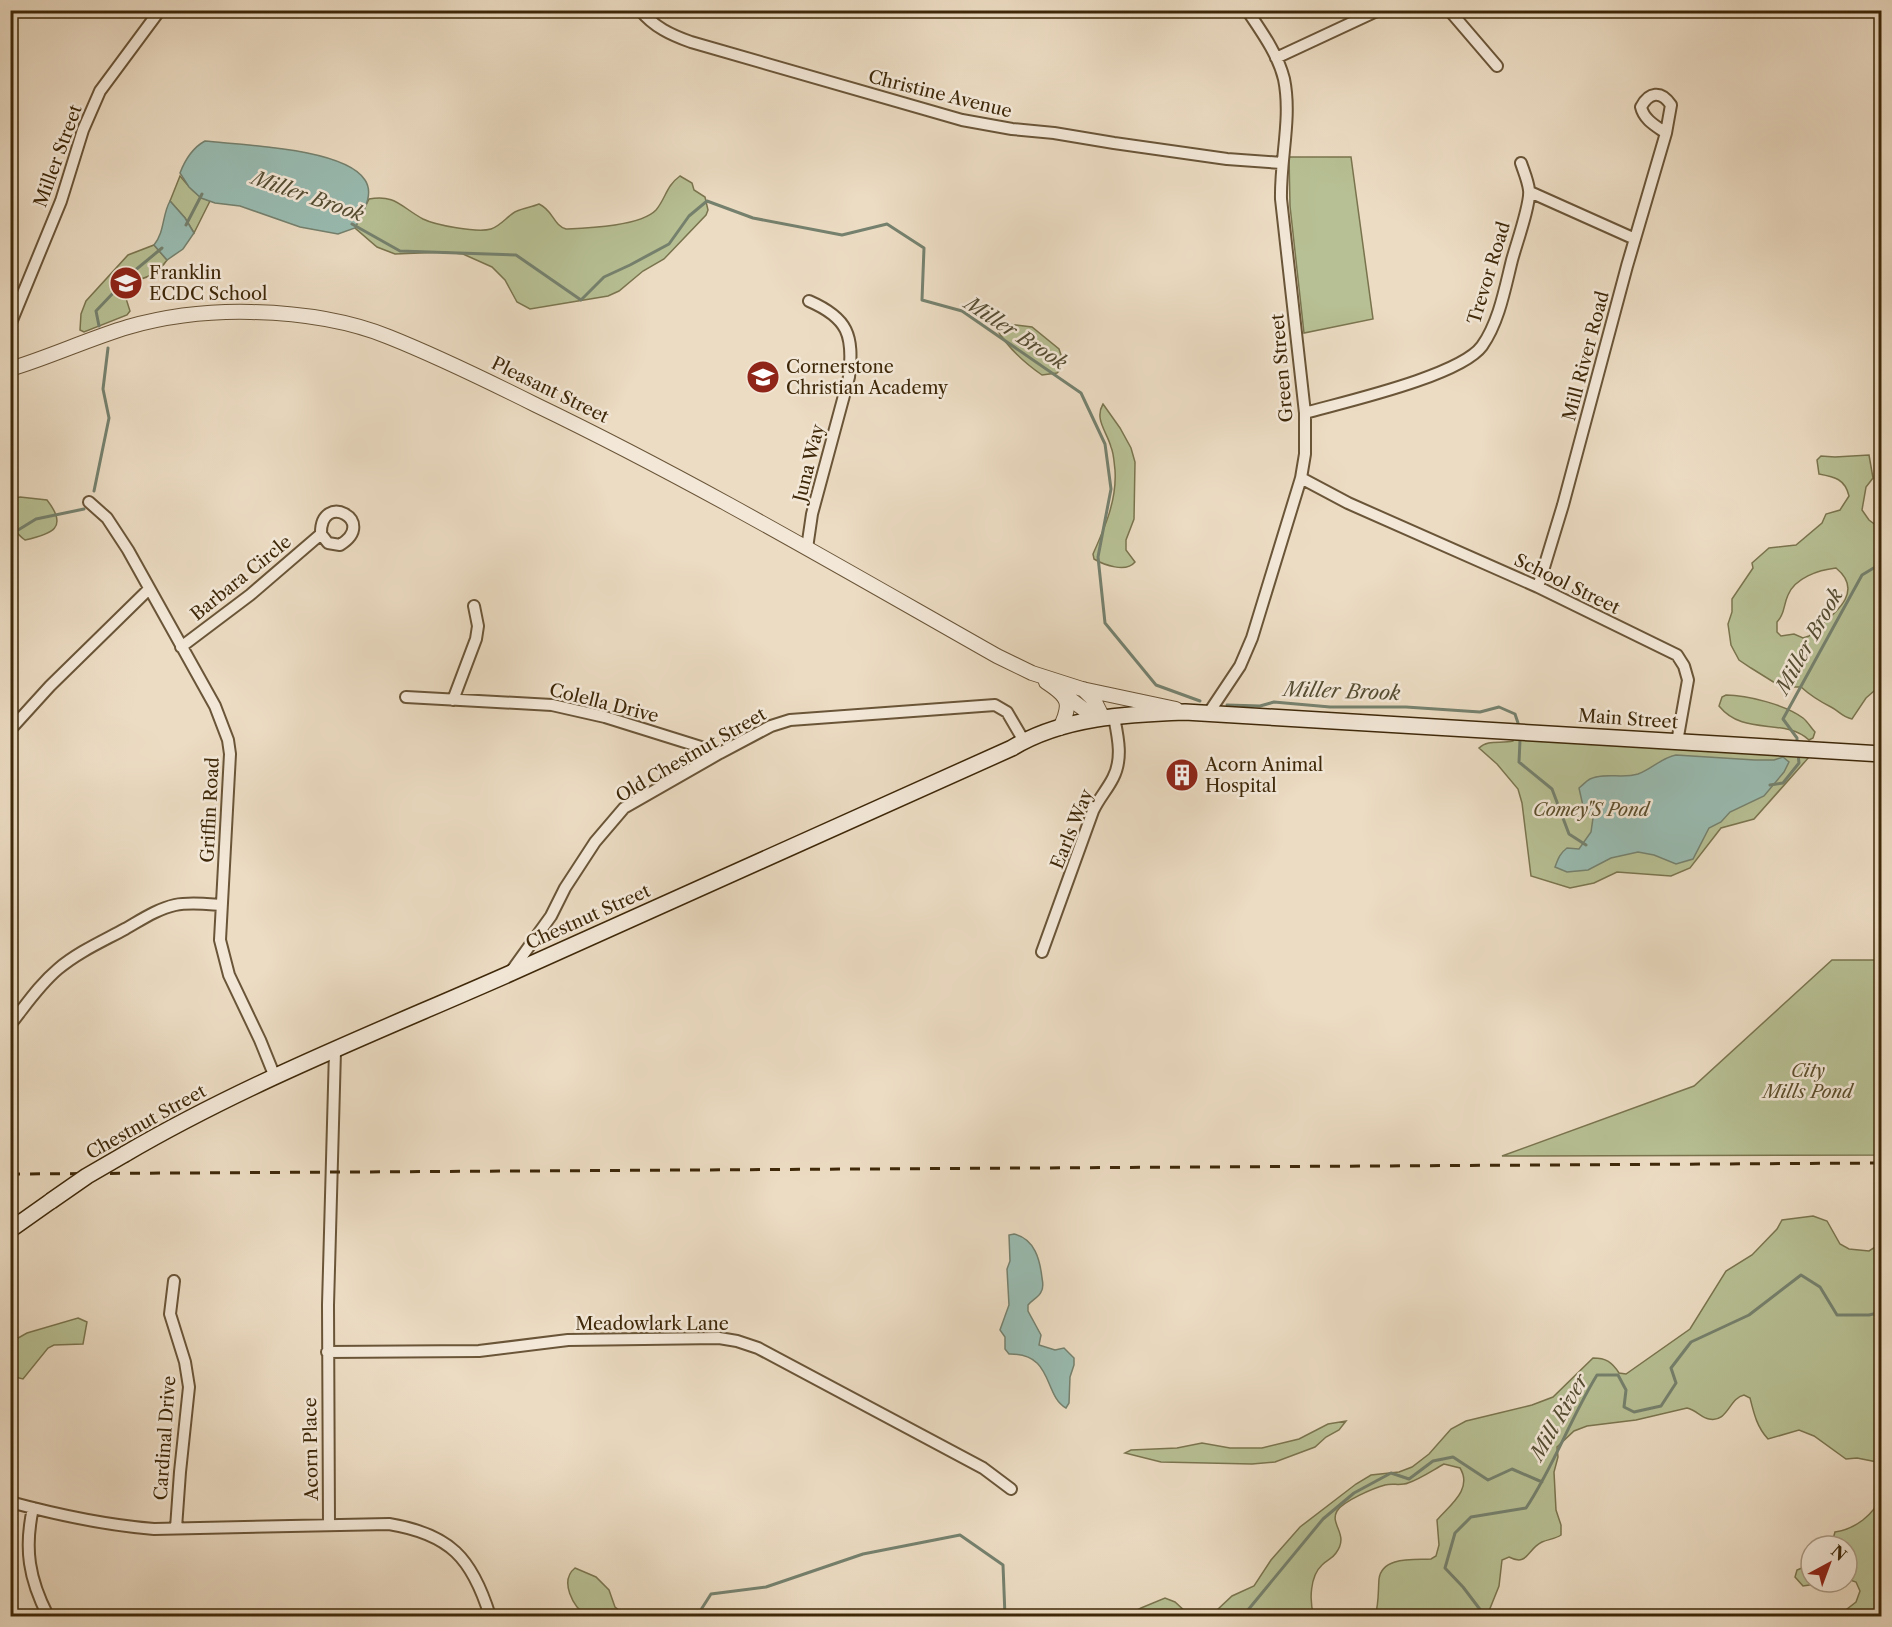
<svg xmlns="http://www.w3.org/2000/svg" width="1892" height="1627" font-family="'Libre Caslon Text',serif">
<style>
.green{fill:#b7c094;stroke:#7a744e;stroke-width:1.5;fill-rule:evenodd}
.water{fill:#99bcb2;stroke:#75816e;stroke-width:1.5}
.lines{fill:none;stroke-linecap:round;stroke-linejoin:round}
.stream{stroke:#75816e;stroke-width:3}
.minor-casing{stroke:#6a5538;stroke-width:14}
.tertiary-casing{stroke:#6a5538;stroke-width:16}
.secondary-casing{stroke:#3e2809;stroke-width:18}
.minor{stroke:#f3e8d8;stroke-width:10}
.tertiary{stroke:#f3e8d8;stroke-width:14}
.secondary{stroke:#f3e8d8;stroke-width:15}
.rail{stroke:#3e2809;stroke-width:3;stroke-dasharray:10 10;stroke-linecap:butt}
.secondary-bridge-casing{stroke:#3e2809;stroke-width:18;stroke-linecap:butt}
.secondary-bridge{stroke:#f3e8d8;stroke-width:15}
.labels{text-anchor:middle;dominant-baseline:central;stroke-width:5;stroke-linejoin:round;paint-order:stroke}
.street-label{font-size:18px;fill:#3e2809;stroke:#f3e8d8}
.poi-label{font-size:18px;fill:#3e2809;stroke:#f3e8d8;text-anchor:start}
.park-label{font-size:18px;font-style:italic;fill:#5c4e2c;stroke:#f3e8d8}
.water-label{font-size:20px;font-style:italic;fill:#554d33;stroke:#f3e8d8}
</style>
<rect width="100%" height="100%" fill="#ecdcc3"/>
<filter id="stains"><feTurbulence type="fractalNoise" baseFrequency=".00333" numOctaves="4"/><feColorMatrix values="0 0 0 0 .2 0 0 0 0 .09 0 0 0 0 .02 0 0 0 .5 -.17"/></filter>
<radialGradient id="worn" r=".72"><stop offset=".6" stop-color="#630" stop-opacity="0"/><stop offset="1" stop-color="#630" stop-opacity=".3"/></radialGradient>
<path class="green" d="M1289,157H1351L1373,319L1304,333L1290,206Z
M180,176C189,187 196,196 210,201L194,233L185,218L170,201Z
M680,176L692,183L694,190L705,197L708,210L706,215L664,259L643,271L619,291L608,296L530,309L517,302L505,280L492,267L463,254L445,252L395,254L377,247L355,228L369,199C395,194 401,207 423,219C435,225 477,233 491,229C501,226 509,214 517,211C524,208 532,207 539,204C553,210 553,225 566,229C588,228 641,226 656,210C666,198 666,186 680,176Z
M154,245L167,260C159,272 146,280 132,280L123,289L130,311L127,315L84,332L80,330L81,314L86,301L128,255Z
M999,323L1032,327L1059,349L1062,358L1061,369L1057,373L1042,375C1023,362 1008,348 996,328Z
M1103,404L1120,428L1131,448L1135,462L1134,519L1126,540V550L1135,562C1126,573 1104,565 1094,559L1093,554C1105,527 1117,500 1115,470C1114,463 1114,454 1111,447C1107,432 1094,419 1103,404Z
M1869,455L1873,478L1866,487L1862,510L1869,520L1881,529V685L1866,698L1852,719C1842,717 1839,711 1831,707C1819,701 1811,696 1801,687H1789L1775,683L1751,668L1739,660L1731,645L1728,624L1732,612V599L1753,568L1752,563L1769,548L1796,545L1822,523L1826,514L1840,510L1849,496C1845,479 1835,477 1819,474L1817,460L1821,456L1835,457ZM1836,568C1868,594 1828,618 1809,636L1803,638L1794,634L1781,636L1777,632V622C1785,614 1783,606 1788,595C1795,578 1818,570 1836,568Z
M20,497L47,500C69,528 52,534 25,540C11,530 8,515 13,499Z
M1726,695C1747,695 1786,705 1803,718C1808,722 1811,728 1815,732L1813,738L1809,740C1784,717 1744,737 1719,706L1722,697Z
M1513,738L1810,756L1754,819L1721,828L1690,868L1671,876L1617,872L1594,883L1570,888L1531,876L1522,803L1518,789L1497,764L1479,748C1488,739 1501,744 1513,741Z
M1832,960H1881V1155L1502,1156L1694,1086Z
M1813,1216L1827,1221L1840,1244L1849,1249L1869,1251L1877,1246L1881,1238V1467L1877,1462L1857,1458L1846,1459L1814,1436L1799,1430L1768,1439C1757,1427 1754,1414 1750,1398L1744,1395C1729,1398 1728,1423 1709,1419C1702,1418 1696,1410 1687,1408L1636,1420L1587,1426L1574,1431L1557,1447L1558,1457L1554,1472L1556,1510L1561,1525V1535C1555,1539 1549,1539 1542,1542C1527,1549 1528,1567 1509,1557L1502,1560L1499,1586L1489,1611V1616H1375C1379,1604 1378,1592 1379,1579C1382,1556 1414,1560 1431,1559L1436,1556L1439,1545L1437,1520C1450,1505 1473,1489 1460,1468L1444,1464C1433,1470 1420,1479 1408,1483C1401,1486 1392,1483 1385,1485C1374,1488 1343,1501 1337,1511C1329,1525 1350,1534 1336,1553C1332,1559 1327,1560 1322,1565C1310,1576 1309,1601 1314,1616H1126L1141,1608L1165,1598L1175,1602L1187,1613L1217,1610L1232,1596L1254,1586L1271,1560L1300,1527L1356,1484L1371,1475L1399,1472L1412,1467L1429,1454L1451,1429L1466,1421L1532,1405L1553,1397L1593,1358C1606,1358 1612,1362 1619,1373L1626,1374L1690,1329L1726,1271L1752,1255L1777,1229L1782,1220Z
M78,1318L87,1322L83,1344L54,1345L48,1348L23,1379L11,1376V1342L27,1333Z
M1346,1421L1339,1430L1326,1437L1315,1447L1275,1462L1252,1464L1161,1462L1125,1453L1131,1450L1177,1448L1202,1443L1230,1448H1262L1299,1439L1328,1424Z
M1881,1496V1616H1838L1856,1602L1860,1591L1856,1582L1847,1579V1546H1831L1835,1532C1855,1529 1874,1515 1881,1496Z
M1811,1564V1582H1830L1803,1586L1795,1577L1797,1570Z
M575,1568L596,1577L609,1590L615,1607L627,1616H587C573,1607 559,1581 575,1568Z"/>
<path class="water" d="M205,141C241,145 345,148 365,180C375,195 362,213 355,228L338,234L300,227L240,206L215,203L201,198L189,187L180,173C185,160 192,148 205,141Z
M170,201L185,218L194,233L183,249L167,260L154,245C165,231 162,215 170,201Z
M1676,755L1755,760H1774L1783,757L1789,762L1784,772L1764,796L1730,812L1721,822L1709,828L1693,859L1676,864L1654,855L1638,852L1611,858L1588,870L1567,872L1555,867C1558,859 1560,853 1567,848L1579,849L1591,832L1593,818L1583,806L1579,788C1583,785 1586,781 1590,779C1605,772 1622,779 1638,774C1652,769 1661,758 1676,755Z
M1014,1234C1035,1239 1040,1260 1042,1278C1043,1283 1044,1288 1041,1292C1039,1297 1032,1300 1028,1305V1311L1041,1335L1039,1345L1055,1350L1064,1348L1074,1358V1365L1070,1377L1069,1403L1066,1408C1043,1395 1054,1353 1009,1354L1005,1349V1337L1000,1330L1009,1305L1007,1269L1010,1261L1009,1235Z"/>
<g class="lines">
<path class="stream" d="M352,224L400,251L516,255L581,300L604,277L630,265L669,244L689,216L707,201L753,218L842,235L887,224L924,248L922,300L962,311L1081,393L1105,444L1111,489L1098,557L1105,623L1156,685L1200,701
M186,225L202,194
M99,326L96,311L133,272L162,248
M94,491L109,418L103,389L108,348
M10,535L36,519L84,509
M1227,705L1260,706L1274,702L1330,707H1406L1480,712L1499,707L1515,714L1518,723
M1520,740L1519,762L1552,789L1569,834L1586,845
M1797,745V738L1783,719L1862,575L1882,563
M1770,785L1783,783L1799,763L1798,754
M697,1616L711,1594L766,1587L863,1554L960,1535L1003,1565L1005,1616
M1243,1616L1323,1519L1354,1493L1391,1473L1409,1479L1433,1461L1453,1457L1488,1480L1512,1469L1542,1482
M1485,1616L1463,1587L1445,1568L1455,1533L1471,1517L1526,1508C1554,1466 1570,1419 1597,1375H1618L1626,1390L1624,1407L1634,1412L1661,1406L1676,1383L1671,1368L1691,1342L1749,1315L1801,1275L1820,1287L1837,1315H1869L1882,1312"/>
<g class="minor-casing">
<path id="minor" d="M640,10C654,27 671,35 691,42L962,120L1012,129L1054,133L1114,143L1227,159L1282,163
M1449,10L1497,66
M1276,58L1379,10
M1530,192L1635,239
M10,325L61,201L83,130L100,91L160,10
M1305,413C1344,402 1460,376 1482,346C1499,322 1505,288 1512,260C1516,245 1531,203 1529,190C1528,181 1524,172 1521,163
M1301,478L1348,503L1538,587L1677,655L1684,666L1688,680L1677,742
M89,502L107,518L128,550L215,706L228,740L230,754L220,940L229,975L260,1040L275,1077
M807,548L812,514L849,377C854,335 848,318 809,301
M1538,587L1563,505L1627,266L1666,133L1671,105C1661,90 1649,92 1641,107C1644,120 1656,126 1666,133
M181,647L250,595L321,534C320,490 379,521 340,545L328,543L321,534
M406,697L552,705L605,717L720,753
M453,700L476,639L478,626L474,606
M1208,714L1240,666L1252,638L1301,478L1305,454V413L1281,199C1280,159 1292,118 1284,79C1278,54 1261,31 1247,10
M10,730L50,686L149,589
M1042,952L1093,811C1099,798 1107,790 1113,778C1123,759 1118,737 1114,717
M510,973L551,916L565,888L595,842L624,808L720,753L771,726L790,720L995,705L1007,712L1024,741
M10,1025C26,1005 39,985 58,969C78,952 103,941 125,929C141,920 157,909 175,905C190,902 206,904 221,905
M174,1281L170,1314L185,1362L189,1387L180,1472L176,1528
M327,1352L479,1351L568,1340L719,1338L737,1341L758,1348L983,1468L1011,1489
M10,1502C58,1515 105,1525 154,1529L389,1524C450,1534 472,1558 490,1616
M33,1508C24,1549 29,1579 48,1616
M329,1525L328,1305L335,1051"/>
</g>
<g class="tertiary-casing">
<path id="tertiary" d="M10,369C50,357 88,339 128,327C167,316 210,311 251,312C296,313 347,320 389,337C439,357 488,381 536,405C694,481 845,570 997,656L1032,673L1082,689L1176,709
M1046,682C1069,697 1072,703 1060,728
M1083,689L1094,700L1103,718
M1061,692L1086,711L1092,720"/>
</g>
<g class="secondary-casing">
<path id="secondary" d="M125,1154C248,1082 382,1030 511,973C678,899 845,822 1012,748C1063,717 1127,714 1185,712L1882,754
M10,1230L51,1201"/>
</g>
<use href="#minor" class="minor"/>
<use href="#tertiary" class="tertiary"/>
<use href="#secondary" class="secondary"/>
<path class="rail" d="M10,1174L1882,1163"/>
<g class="secondary-bridge-casing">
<path id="secondary-bridge" d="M51,1201L87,1176L125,1154"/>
</g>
<use href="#secondary-bridge" class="secondary-bridge"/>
</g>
<defs>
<g id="school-disc" transform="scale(1.725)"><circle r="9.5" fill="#8f2418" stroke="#f3e8d8"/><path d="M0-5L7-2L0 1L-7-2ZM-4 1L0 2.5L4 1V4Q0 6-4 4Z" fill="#fff"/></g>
<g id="building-disc" transform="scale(1.725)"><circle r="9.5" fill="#8f2418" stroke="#f3e8d8"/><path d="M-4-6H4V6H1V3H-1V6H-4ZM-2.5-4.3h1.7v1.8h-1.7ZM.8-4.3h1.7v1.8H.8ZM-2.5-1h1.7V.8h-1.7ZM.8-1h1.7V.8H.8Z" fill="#fff"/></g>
</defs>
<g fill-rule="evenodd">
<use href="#school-disc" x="126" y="283"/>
<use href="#school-disc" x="763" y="377"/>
<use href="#building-disc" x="1182" y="775"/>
</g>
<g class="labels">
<g class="street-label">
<text transform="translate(940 94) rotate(14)">Christine Avenue</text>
<text transform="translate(58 156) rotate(-70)">Miller Street</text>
<text transform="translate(1489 273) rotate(-73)">Trevor Road</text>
<text transform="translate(1586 356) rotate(-75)">Mill River Road</text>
<text transform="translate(1282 368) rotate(-95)">Green Street</text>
<text transform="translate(550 390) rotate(26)">Pleasant Street</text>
<text transform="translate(809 463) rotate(-76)">Juna Way</text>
<text transform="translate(241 578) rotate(-39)">Barbara Circle</text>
<text transform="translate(1567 584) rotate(26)">School Street</text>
<text transform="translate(604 703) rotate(14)">Colella Drive</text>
<text transform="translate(1628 719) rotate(4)">Main Street</text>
<text transform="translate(691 755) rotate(-30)">Old Chestnut Street</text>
<text transform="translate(210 810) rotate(-87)">Griffin Road</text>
<text transform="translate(1072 829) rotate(-68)">Earls Way</text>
<text transform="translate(588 917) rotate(-24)">Chestnut Street</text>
<text transform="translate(146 1122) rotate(-29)">Chestnut Street</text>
<text x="652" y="1324">Meadowlark Lane</text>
<text transform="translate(165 1438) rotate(-86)">Cardinal Drive</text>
<text transform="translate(311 1449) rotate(-91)">Acorn Place</text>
</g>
<g class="poi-label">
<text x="149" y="273">Franklin<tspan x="149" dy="21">ECDC School</tspan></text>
<text x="786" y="367">Cornerstone<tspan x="786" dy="21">Christian Academy</tspan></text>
<text x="1205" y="765">Acorn Animal<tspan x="1205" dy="21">Hospital</tspan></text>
</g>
<g class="park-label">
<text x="1591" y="810">Comey"S Pond</text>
<text x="1808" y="1071">City<tspan x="1808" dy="21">Mills Pond</tspan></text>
</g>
<g class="water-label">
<text transform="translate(308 196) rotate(19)">Miller Brook</text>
<text transform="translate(1016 333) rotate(33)">Miller Brook</text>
<text transform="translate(1809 641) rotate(-61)">Miller Brook</text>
<text transform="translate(1342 691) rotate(2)">Miller Brook</text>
<text transform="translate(1559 1417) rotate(-60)">Mill River</text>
</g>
</g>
<rect width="1892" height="1627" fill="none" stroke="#ecdcc3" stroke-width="36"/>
<rect x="12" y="12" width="1868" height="1603" fill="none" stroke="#3e2809" stroke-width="3"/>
<rect x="18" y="18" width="1856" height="1591" fill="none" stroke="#3e2809" stroke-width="1.5"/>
<g transform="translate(1829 1564) rotate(41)"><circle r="28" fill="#f3e8d8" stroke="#ab9b85" stroke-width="1.5"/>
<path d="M0-4.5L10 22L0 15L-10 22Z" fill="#8f2418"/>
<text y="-9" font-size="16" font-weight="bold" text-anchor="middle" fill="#3e2809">N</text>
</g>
<rect width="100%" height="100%" filter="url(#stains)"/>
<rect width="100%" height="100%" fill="url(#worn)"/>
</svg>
